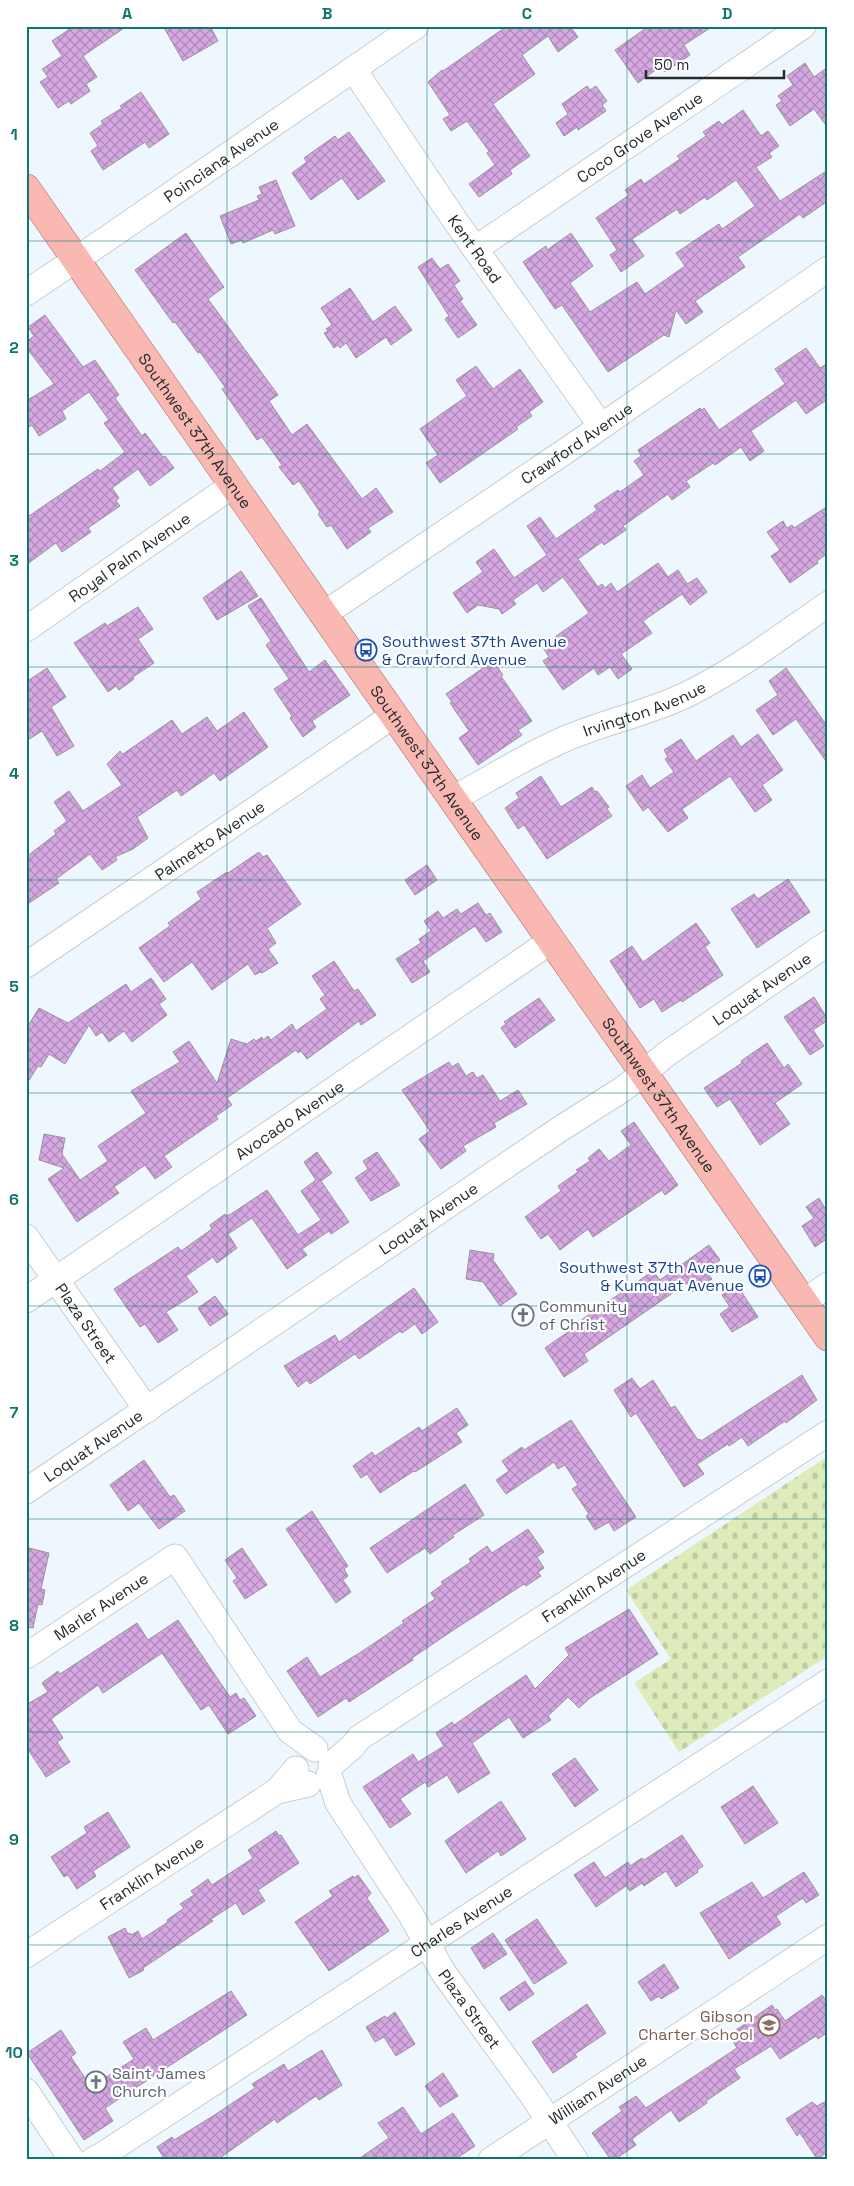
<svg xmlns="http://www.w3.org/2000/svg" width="854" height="2186" font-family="'Space Grotesk',sans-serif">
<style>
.cemetery{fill:url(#cemetery-stones)}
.building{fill:url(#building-cross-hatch);stroke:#9a949b}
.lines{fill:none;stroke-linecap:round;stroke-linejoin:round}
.minor-casing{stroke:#c6ced4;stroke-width:27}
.major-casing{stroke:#ae6862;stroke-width:29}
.minor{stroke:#fff;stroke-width:25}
.major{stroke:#fab8b2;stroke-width:28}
.grid{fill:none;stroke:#0f766e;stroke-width:1;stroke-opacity:0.55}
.labels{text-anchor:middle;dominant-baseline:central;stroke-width:4.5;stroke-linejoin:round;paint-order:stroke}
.street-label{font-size:16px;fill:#272a2d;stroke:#fff}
.transit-label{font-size:16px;fill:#164399;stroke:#fff;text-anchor:start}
.worship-label{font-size:16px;fill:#5b616d;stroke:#fff;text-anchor:start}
.education-label{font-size:16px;fill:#785e54;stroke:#fff;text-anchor:end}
.neatline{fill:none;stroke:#0f766e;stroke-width:2}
.grid-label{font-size:16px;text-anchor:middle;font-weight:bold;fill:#0f766e}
</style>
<defs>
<pattern id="cemetery-stones" width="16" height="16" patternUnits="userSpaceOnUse" patternTransform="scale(1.25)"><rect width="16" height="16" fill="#deecbc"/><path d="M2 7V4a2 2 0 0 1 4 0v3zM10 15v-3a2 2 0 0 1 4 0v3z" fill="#becba2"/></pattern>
<pattern id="building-cross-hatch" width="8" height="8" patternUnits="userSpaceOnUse" patternTransform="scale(1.25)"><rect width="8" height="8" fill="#d6a8e3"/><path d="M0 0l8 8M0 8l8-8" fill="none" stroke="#ae89b8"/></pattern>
</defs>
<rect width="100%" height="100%" fill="#eff7fe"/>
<path class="cemetery" d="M828,1456V1656L679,1752L634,1683L671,1659L626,1590Z"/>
<path class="building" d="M74,26H127L83,56L97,77L86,84L90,91L71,104L69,101L58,108L40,82L48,77L42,69L62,56L52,41Z
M163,26H210L218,41L183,61Z
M507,26H570L578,37L558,52L548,36L522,55L535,74L493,104L530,156L510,170L512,174L479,197L469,184L495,165L487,153L489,151L467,121L451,131L443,119L450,115L428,82L442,70L443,71Z
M649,26H713L684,45L690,55L665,72L661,66L638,83L615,50Z
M805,63L814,77L828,67V128L814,109L790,126L776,105L782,101L778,96L793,85L787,76Z
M587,86L590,90L596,86L607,101L602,105L606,111L578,130L577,127L564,136L556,123L568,114L562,104Z
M141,92L169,134L149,148L145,142L103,170L91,151L98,146L90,133L103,124L101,121L122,108L120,106Z
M743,110L761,136L768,131L779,146L769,153L772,157L756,167L780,201L828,170V201L803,218L800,214L738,257L745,267L695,301L703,312L686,324L676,310L669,337L664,335L608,372L562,305L555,309L523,262L546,246L547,250L571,233L593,266L570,283L590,312L637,282L645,294L685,266L676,253L719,224L722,229L755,206L736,180L707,200L705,197L680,214L677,209L632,239L644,256L621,272L610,255L617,250L596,218L629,195L625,190L641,179L644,184L680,159L677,156L706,136L703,132L719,121L722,125Z
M349,132L385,181L358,200L342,178L311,200L292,173L307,162L304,158L335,136L338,140Z
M276,180L295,226L275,234L273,230L243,243L242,240L231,244L220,216L259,200L257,196L262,194L259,187Z
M186,233L224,287L208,299L278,395L269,401L292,435L307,424L362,499L376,488L393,512L368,528L371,532L347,549L331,525L327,527L318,514L320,512L299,481L293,485L279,467L282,465L262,437L257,440L222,389L225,387L200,352L198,353L175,322L173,323L135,270Z
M432,258L440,269L448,264L460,281L454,285L463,299L460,301L477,325L458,338L445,319L449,316L418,267Z
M350,288L373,322L395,306L412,330L391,345L386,337L356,358L346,343L340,348L338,345L334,348L324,333L328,331L326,329L332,325L321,308Z
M45,315L83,367L95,360L119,395L115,398L142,436L145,433L163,457L165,456L174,468L150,486L138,469L112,488L119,498L116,501L120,506L88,528L91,532L62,552L56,543L26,565V518L98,469L100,471L125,452L104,423L109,420L89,392L62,411L66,419L39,436L32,425L26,429V401L54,384L26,347V342L34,336L28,327Z
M806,348L820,368L828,363V399L806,414L796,400L751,431L764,451L750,461L741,447L715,465L713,463L686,481L690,487L672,500L668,494L623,526L626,530L604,545L602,542L578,559L598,587L602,584L605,588L611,583L617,592L658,563L668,577L678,570L687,584L697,578L707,592L690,605L682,594L643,621L652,633L621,654L632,669L618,679L610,667L598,675L594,668L563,690L543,661L549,657L542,646L589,613L563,577L543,592L537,583L513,600L516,604L502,614L499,609L478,605L467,613L453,593L483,572L476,562L494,549L514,578L547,555L527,526L540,517L556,539L597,510L594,506L618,490L620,492L644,475L634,461L641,456L638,450L700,408L702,410L704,408L719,430L785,384L775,369Z
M476,366L493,389L520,369L543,402L529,412L532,416L516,427L518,429L440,483L426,463L438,455L420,429L467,396L456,380Z
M828,506V553L817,561L818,563L790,583L771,556L780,550L767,532L783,521L787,528L792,525L794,528Z
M241,571L258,596L217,620L203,598Z
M261,598L309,672L325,660L350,695L312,721L316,727L303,737L290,718L292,716L274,689L289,679L266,645L271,641L248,606Z
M138,607L153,629L138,639L154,663L133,677L134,679L119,690L116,686L108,692L74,643L105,623L107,626Z
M493,661L503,675L501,676L532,721L518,730L522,735L478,765L459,738L469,731L450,703L452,702L446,694Z
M47,668L66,697L51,707L74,746L57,756L42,731L26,741V682Z
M786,668L828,727V764L796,719L773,735L756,710L778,695L769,681Z
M244,712L268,747L220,781L214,773L181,796L177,790L137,817L148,838L133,849L115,857L117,860L102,870L90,854L56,879L59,883L26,905V857L56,834L54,831L67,821L54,802L69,791L83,811L122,785L107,764L120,751L123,754L172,720L182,734L207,717L217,731Z
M758,734L783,770L762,785L772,800L755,812L730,776L682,809L688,818L668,832L648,807L643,811L626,786L642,775L650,788L674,772L665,759L668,757L664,750L681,739L696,761L733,735L741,747Z
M541,776L561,807L592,787L595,792L597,791L609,807L607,809L612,816L547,859L524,825L518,829L505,808L519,798L516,793Z
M259,852L263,857L267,855L301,904L267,928L276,943L268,949L278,963L262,973L260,972L255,975L248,964L212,990L192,962L164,982L139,948L170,926L168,923L201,899L197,892L227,872L228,873Z
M427,865L437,880L415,895L405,880Z
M788,879L810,912L757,948L731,909L754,894L758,899Z
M478,903L486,915L490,913L502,932L486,942L475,926L423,961L430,972L412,983L396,959L421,943L419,939L431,931L424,921L438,911L443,918L457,909L461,914Z
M696,923L710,943L705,947L723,975L682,1002L681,1000L662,1012L654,999L640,1008L610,961L632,946L643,962Z
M334,961L354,991L358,989L376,1015L361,1025L359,1021L307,1059L301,1051L298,1053L296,1050L227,1098L232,1105L216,1116L218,1119L164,1156L172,1167L155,1179L145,1165L114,1187L119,1193L77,1222L48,1179L64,1168L39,1160L44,1134L65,1138L62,1154L80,1180L108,1161L98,1146L146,1113L131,1091L180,1062L173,1052L189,1041L217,1083L231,1039L247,1044L254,1039L256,1041L262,1037L263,1040L268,1036L271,1040L292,1024L296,1031L327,1009L320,999L325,995L312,976Z
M151,978L166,999L159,1004L167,1015L132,1042L124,1031L109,1042L102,1032L96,1036L89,1025L65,1064L49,1054L41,1067L38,1066L26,1085V1029L39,1008L68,1023L126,984L131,992Z
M814,997L828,1020L813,1030L824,1046L810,1055L784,1017Z
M539,998L555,1020L515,1048L501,1028L506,1024L504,1022Z
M767,1043L784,1068L788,1064L802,1084L775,1103L790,1124L760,1145L730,1099L717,1107L704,1088L742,1063L741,1061Z
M449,1062L452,1067L458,1063L466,1076L473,1072L477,1078L483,1075L500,1101L518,1090L527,1104L494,1123L496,1127L463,1146L466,1151L441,1169L419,1139L430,1131L402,1090Z
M634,1122L678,1185L665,1195L662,1190L593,1237L588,1229L560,1250L548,1234L541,1239L525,1217L561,1191L558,1186L578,1172L576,1170L590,1161L588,1158L599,1149L609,1161L631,1145L621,1131Z
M317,1152L332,1173L321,1181L349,1222L331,1234L329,1231L302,1249L307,1255L287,1269L252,1218L228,1234L237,1248L217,1263L213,1257L186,1276L198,1292L166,1312L178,1330L158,1343L145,1324L140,1327L114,1289L178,1247L181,1251L212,1229L210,1225L225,1214L226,1216L231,1214L267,1190L298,1235L321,1220L301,1191L316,1180L304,1162Z
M377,1152L400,1185L371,1201L355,1178L368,1169L363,1161Z
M819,1198L826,1210L828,1209V1238L815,1247L802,1226L814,1218L806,1207Z
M709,1245L720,1260L705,1270L712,1279L693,1292L687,1283L584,1354L588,1361L564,1377L545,1348L578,1325L577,1323L653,1271L660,1280Z
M470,1250L494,1254L493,1260L517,1294L500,1306L483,1282L466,1279Z
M737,1285L758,1317L732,1332L720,1314L730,1307L722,1295Z
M414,1288L438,1322L422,1334L415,1324L402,1333L400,1331L359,1359L355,1354L310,1384L307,1380L298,1387L284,1366L335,1335L339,1342Z
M215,1296L228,1314L210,1326L198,1308Z
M802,1375L817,1400L786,1423L785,1421L748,1446L742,1437L729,1446L728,1444L697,1464L704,1474L684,1487L636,1413L631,1417L614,1390L632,1378L640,1389L653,1380L671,1408L675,1406L698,1440L700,1439L701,1441Z
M457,1408L468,1425L456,1433L462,1442L415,1472L414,1471L380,1493L367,1474L361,1478L353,1466L372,1452L375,1456L419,1427L422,1431Z
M571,1420L636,1517L614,1531L609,1522L595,1530L586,1516L589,1514L572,1489L578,1485L565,1465L558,1469L554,1462L506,1494L496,1480L509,1471L502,1461L522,1447L524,1450Z
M144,1460L170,1497L174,1495L185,1511L159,1529L139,1503L128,1511L110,1485Z
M465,1484L484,1515L453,1535L454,1537L430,1554L425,1548L387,1573L370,1548Z
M312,1511L348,1566L344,1569L348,1576L343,1580L351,1592L336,1603L286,1529Z
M528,1529L544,1552L537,1557L544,1568L538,1572L541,1576L526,1586L524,1584L455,1629L412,1658L413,1660L349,1702L346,1698L318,1717L287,1671L307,1657L320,1677L361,1652L404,1623L402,1621L435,1599L431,1593L443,1584L441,1582L471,1562L469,1559L487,1546L492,1553Z
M29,1548L49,1553L41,1589L45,1590L42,1605L38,1604L33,1628L26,1627V1559Z
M242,1548L267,1585L245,1599L233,1581L237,1578L225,1560Z
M629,1609L658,1654L590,1698L579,1708L568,1697L548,1716L551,1720L523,1738L509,1717L472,1743L490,1773L458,1793L447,1775L428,1787L425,1782L400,1799L411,1814L390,1828L363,1787L413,1754L418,1762L444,1746L436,1733L452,1722L454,1725L526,1675L535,1689L569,1655L565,1648Z
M178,1620L230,1697L236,1693L240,1700L244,1698L256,1716L228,1734L209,1705L201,1710L162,1653L103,1693L98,1685L51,1719L63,1738L57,1742L70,1762L46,1777L26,1746V1705L48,1692L42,1683L58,1671L60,1674L137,1623L148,1640Z
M575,1758L598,1790L575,1807L552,1774Z
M753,1786L778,1823L745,1844L721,1807Z
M501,1801L526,1839L501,1856L498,1851L466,1873L445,1841Z
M108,1812L130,1847L93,1871L96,1876L77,1889L68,1875L64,1877L51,1857L87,1833L84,1827Z
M276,1831L279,1836L281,1835L299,1863L258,1890L265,1901L243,1915L236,1903L211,1919L213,1921L143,1968L144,1970L129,1978L108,1937L125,1928L128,1934L130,1933L131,1935L138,1931L142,1939L168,1922L167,1920L184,1908L180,1904L194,1895L191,1891L208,1879L212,1885L253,1858L248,1850Z
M682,1835L703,1866L697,1870L698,1872L676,1887L666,1871L644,1886L642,1883L630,1891L626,1886L596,1907L574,1875L594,1862L605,1878L628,1862L630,1866L642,1858L644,1860Z
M804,1872L819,1895L806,1903L803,1898L776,1916L781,1924L729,1959L700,1913L752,1882L763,1898Z
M358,1875L371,1893L367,1898L389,1931L329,1971L295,1922L333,1896L329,1891L353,1876L354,1878Z
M537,1919L567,1963L534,1984L505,1940Z
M493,1933L507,1954L484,1969L471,1948Z
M664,1964L679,1988L661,1999L659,1996L651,2001L638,1982Z
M525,1981L534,1994L509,2011L500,1998Z
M231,1991L247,2015L105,2108L113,2121L84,2140L27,2053L61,2030L76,2053L71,2057L91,2087L134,2059L123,2042L146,2028L153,2040Z
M822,1995L828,2003V2032L818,2039L816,2036L780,2059L771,2046L734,2069L740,2078L706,2101L707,2103L679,2122L671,2110L632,2139L636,2145L614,2160H611L592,2133L622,2111L619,2107L636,2096L646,2108L737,2048L729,2035L772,2005L775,2010L777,2009L785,2021Z
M587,2004L606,2033L575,2054L577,2057L553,2073L532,2042Z
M395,2012L415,2044L396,2056L384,2037L375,2042L366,2027L385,2016L387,2018Z
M322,2050L342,2085L319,2100L316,2096L277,2123L275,2119L217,2160H165L157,2147L172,2137L174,2140L213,2116L255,2088L252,2084L284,2064L288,2071Z
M443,2073L458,2096L440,2107L425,2086Z
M828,2100V2152L817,2159L800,2133L797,2136L786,2119L812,2102L817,2106Z
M403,2107L421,2134L453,2113L475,2146L454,2160H357L389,2138L378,2123Z"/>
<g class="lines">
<g class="minor-casing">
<g id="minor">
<path id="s1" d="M354,70L454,219L601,426"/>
<path id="s2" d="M475,249L803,26"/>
<path id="s3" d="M26,293L102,242L416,26"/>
<path id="s4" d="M324,614L573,446L828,269"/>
<path id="s5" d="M26,629L233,485"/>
<path id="s6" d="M453,799C491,778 527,755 567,738C607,721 649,713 688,694C738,669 782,636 828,604"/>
<path id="s7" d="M26,965L394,715"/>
<path id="s8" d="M26,1237L147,1410"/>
<path id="s9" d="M26,1300L551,941"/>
<path d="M804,1302L828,1285"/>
<path id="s10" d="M26,1491L560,1129L623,1089L668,1053L828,943"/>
<path id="s11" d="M26,1656L175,1557L290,1731L315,1749"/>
<path id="s12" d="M331,1765L353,1746L359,1738L828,1433"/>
<path id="s13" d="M329,1775L338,1803L411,1915L443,1972L532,2095L575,2160"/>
<path d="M277,1791L308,1784"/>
<path id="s14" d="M26,1955L277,1791L296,1769"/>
<path d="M26,2091L72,2160"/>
<path id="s15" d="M93,2160L104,2154L828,1682"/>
<path id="s16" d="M491,2160L828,1937"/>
</g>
</g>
<g class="major-casing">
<g id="major">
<path id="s17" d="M26,188L828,1337"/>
</g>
</g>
<use href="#minor" class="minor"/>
<use href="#major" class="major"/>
</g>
<path class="grid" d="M227,26V2160M427,26V2160M627,26V2160M26,241H828M26,454H828M26,667H828M26,880H828M26,1093H828M26,1306H828M26,1519H828M26,1732H828M26,1945H828"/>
<defs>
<g id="bus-ring" transform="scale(1.125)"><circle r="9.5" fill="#fff" stroke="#1a4fb4" stroke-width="1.5"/><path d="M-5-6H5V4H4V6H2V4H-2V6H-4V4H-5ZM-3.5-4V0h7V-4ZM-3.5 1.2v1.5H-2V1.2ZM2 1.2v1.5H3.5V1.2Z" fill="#1a4fb4"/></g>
<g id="church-ring" transform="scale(1.125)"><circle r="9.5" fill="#fff" stroke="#6b7280" stroke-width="1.5"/><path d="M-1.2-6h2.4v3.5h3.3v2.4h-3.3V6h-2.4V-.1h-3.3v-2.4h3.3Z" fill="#6b7280"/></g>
<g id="school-ring" transform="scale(1.125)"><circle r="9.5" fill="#fff" stroke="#8d6e63" stroke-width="1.5"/><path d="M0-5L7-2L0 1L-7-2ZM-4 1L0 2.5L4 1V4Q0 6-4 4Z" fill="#8d6e63"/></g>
</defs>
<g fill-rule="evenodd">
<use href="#bus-ring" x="366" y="650"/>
<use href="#bus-ring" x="760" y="1276"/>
<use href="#church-ring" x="523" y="1315"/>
<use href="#school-ring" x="769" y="2025"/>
<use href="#church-ring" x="96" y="2082"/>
</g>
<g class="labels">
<g class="street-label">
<text stroke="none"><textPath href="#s2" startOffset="199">Coco Grove Avenue</textPath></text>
<text stroke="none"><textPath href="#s3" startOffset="236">Poinciana Avenue</textPath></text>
<text stroke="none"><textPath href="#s1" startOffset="216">Kent Road</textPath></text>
<text stroke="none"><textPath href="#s17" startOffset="296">Southwest 37th Avenue</textPath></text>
<text stroke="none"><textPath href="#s4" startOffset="305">Crawford Avenue</textPath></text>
<text stroke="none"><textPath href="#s5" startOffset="126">Royal Palm Avenue</textPath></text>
<text stroke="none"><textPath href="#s6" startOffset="212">Irvington Avenue</textPath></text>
<text stroke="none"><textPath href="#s17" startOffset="701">Southwest 37th Avenue</textPath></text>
<text stroke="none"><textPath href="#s7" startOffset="222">Palmetto Avenue</textPath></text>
<text stroke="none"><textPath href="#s10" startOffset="891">Loquat Avenue</textPath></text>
<text stroke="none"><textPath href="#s17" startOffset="1106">Southwest 37th Avenue</textPath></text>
<text stroke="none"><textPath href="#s9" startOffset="319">Avocado Avenue</textPath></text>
<text stroke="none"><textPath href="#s10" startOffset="486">Loquat Avenue</textPath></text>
<text stroke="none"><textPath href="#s8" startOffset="105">Plaza Street</textPath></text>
<text stroke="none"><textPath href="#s10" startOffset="81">Loquat Avenue</textPath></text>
<text stroke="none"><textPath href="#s12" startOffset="319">Franklin Avenue</textPath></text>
<text stroke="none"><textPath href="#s11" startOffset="90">Marler Avenue</textPath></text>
<text stroke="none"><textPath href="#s14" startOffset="150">Franklin Avenue</textPath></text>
<text stroke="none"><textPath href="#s15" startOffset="439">Charles Avenue</textPath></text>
<text stroke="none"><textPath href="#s13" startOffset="274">Plaza Street</textPath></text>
<text stroke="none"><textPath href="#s16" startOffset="128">William Avenue</textPath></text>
</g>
<g class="transit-label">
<text x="382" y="641">Southwest 37th Avenue<tspan x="382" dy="18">&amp; Crawford Avenue</tspan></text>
<text x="744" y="1267" text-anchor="end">Southwest 37th Avenue<tspan x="744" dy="18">&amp; Kumquat Avenue</tspan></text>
</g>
<g class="worship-label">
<text x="539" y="1306">Community<tspan x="539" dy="18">of Christ</tspan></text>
<text x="112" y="2073">Saint James<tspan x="112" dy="18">Church</tspan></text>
</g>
<g class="education-label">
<text x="753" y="2016">Gibson<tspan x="753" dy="18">Charter School</tspan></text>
</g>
</g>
<rect width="854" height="2186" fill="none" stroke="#ffffff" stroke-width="55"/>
<path d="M646 70v8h138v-8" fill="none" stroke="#272a2d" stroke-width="2.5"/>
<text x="654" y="70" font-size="15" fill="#272a2d" stroke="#ffffff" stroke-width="4" paint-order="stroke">50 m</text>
<rect x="28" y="28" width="798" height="2130" class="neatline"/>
<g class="grid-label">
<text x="127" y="19">A</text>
<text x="327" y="19">B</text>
<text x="527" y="19">C</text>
<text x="727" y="19">D</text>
<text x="14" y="140">1</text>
<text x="14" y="353">2</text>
<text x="14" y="566">3</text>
<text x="14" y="779">4</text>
<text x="14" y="992">5</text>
<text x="14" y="1205">6</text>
<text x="14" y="1418">7</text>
<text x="14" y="1631">8</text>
<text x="14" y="1845">9</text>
<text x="14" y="2058">10</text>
</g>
</svg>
